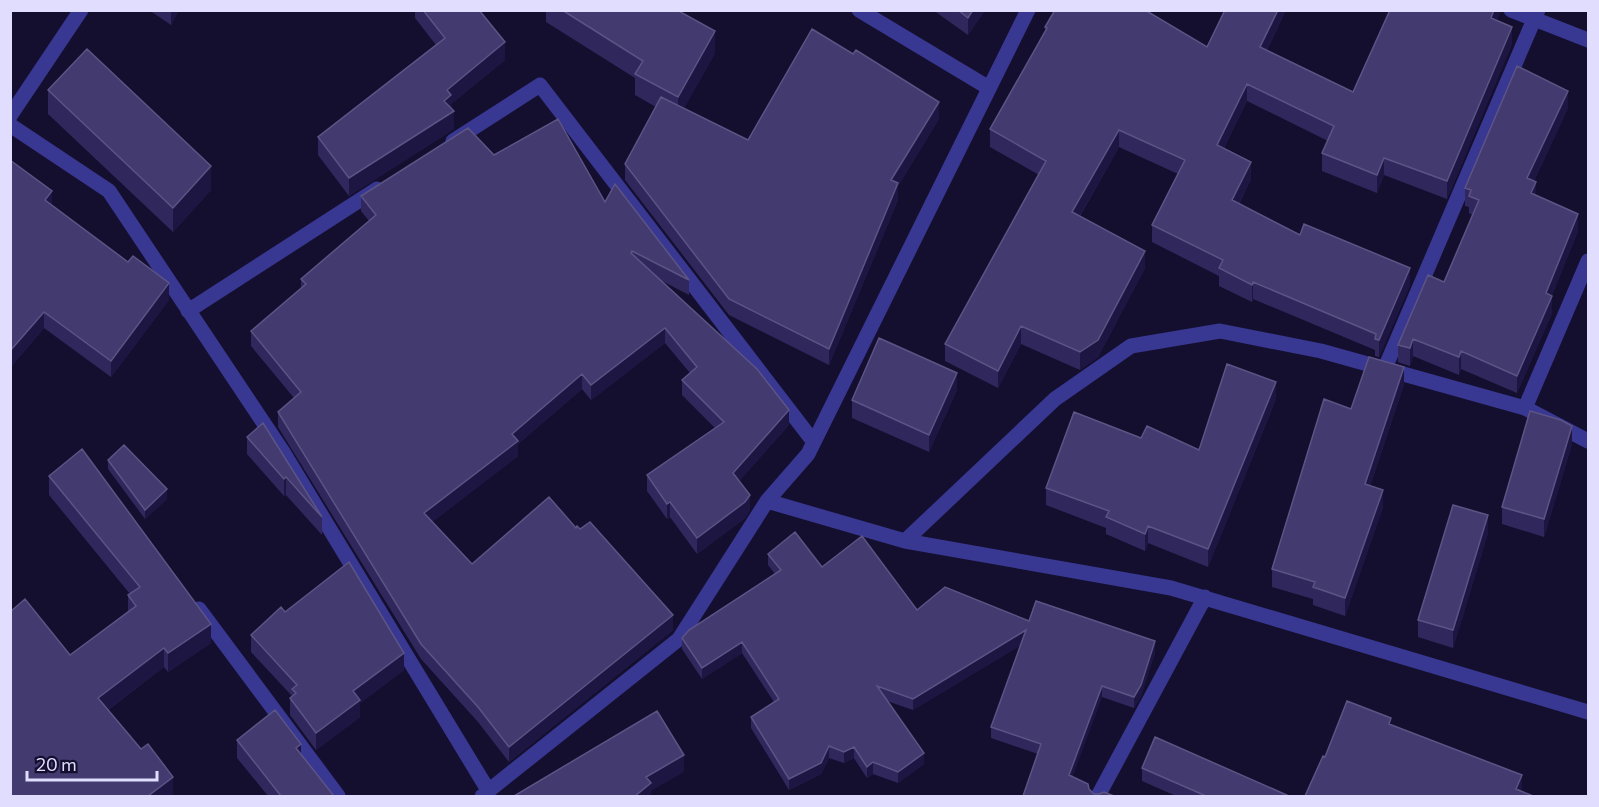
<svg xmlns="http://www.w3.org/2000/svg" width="1599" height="807" font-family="Commissioner,sans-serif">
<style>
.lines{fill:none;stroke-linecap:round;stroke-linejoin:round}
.minor{stroke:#383791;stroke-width:15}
.wall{fill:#30285d}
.shaded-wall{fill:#1d1643}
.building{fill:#433b6f;stroke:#5c5485;stroke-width:1.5}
</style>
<rect width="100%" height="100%" fill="#140f2e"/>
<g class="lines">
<path class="minor" d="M859,10L989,88
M1511,10L1588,40
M10,116L81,10
M10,125L109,191L283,452L488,790
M453,141L540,85L813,441
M188,311L377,189
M1385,368L1538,10
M1525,408L1588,261
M767,501L905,541L1171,588L1588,712
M905,541L1055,399L1131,346L1220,331L1321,351L1525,408L1588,441
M199,609L338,796
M482,796L679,639L767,501L808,454L1028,10
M1098,796L1205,597"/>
</g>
<path class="wall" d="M149,10H179L171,25Z
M415,10H479L505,60L451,104L454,129L349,196L318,155V137L436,45L415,18Z
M546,10H677L715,53L684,108L748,140L939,119L898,186V200L829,365L729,315L625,180V164L656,107L635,95V78L546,22Z
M933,10H985L968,35Z
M1286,10L1267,50L1353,92L1390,10H1501L1497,20L1512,44L1447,199L1384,175L1377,193L1322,171V153L1328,141L1247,101L1224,148L1251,179L1239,204L1300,235L1410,285L1379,357L1375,356V350L1253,299L1252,302L1219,286V276L1152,242V225L1178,174L1119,147L1080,216L1145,268L1098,357L1080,370L1021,344L998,388L945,361V344L1039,175L990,147V129L1045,33V27L1207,47Z
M48,90L211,190L173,232L48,114Z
M1568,108L1534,181L1536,196L1578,231L1552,295V313L1517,393L1461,369L1459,375L1413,356L1410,366L1398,362V345L1444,282L1472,215L1469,213V207L1465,206V188Z
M494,155L605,202L689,280V295L662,281L789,425L739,481L750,510L745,518L697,554L670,517L667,519L647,491V475L715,428L682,395V380L690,373L665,343L591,400L582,389L518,444V456L432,522L472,564L576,528L673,630L509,762L478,722L421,659L278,427V412L294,398L251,346V331L301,288V279L369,221L361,211V196Z
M52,205L169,300L111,377L44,328L10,368Z
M1404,384L1370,486L1383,507L1345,616L1313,605V599L1272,587V569L1351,409Z
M957,390L929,452L852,418V400Z
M1276,399L1208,567L1148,543L1145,551L1106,534V528L1046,505V488L1141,438L1199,450Z
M247,437L322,517V535L286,495L284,496L247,454Z
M1572,444L1544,537L1502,524V507Z
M108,460L167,499L145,519L108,469Z
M49,476L211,643L168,672L164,667L108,710L173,796H10L70,655L128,611V595L130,594L49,495Z
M1488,533L1453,648L1418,637V620Z
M768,554L822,567L917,610L1029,621L1155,653L1141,696L1134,708L1102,697L1072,777L1094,794L1114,796H1023L1038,754L991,738V727L1021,645L913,710L887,701L924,764L898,783L873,774L867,778L854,758L844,763L829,758L821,774L789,790L751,728V717L774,702L742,653L702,679L682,649V638L775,574L768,565Z
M285,612L404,670L360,703V717L316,750L290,715V698L292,696L251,652V635Z
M237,740L301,755L334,796H268L237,758Z
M1142,768L1289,796H1176L1142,781Z"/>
<path class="shaded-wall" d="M171,10H179L171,25Z
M973,10H985L968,35V18Z
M1278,10H1286L1260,64V47Z
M1494,10H1501L1491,35V18Z
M1512,27V44L1447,199V181Z
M715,31V53L678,119V97Z
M505,42V60L451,104V113L454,111V129L349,196V178L444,101L447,90Z
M1247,84V101L1217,162V145Z
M1568,91V108L1527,196V178Z
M939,102V119L898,186V200L829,365V349L891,180Z
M1119,130V147L1072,229V212Z
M1384,158V175L1377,193V175Z
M1251,162V179L1232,217V200Z
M211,166V190L173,232V208Z
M1536,182V199L1531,193Z
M52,191V208L45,200Z
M1578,214V231L1546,310V293Z
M1145,251V268L1098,357L1080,370V352Z
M1410,268V285L1379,357V340Z
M1253,282V299L1252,302V285Z
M169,283V300L111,377V361Z
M1552,296V313L1517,393V376Z
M44,312V328L10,368V351Z
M1021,326V344L998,388V371Z
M665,328V343L591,400V385Z
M1413,339V356L1410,366V348Z
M1461,351V369L1459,375V357Z
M1404,367V384L1365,501V484Z
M957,373V390L929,452V435Z
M582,374V389L518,444V456L424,528V513L512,434Z
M1276,382V399L1208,567V549Z
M789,410V425L733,488V473Z
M1572,426V444L1544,537V519Z
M286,477V495L284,496V479Z
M167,489V499L145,519V510Z
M1383,490V507L1345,616V598Z
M750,495V510L745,518L697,554V538Z
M670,502V517L667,519V504Z
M1488,515V533L1453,648V630Z
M1148,526V543L1145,551V534Z
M673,615V630L509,762V747Z
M211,624V643L168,672V653Z
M1026,630V642L913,710V699Z
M1155,641V653L1141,696L1134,708V697Z
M742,642V653L702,679V668Z
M164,648V667L98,717V698Z
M404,653V670L360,703V717L316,750V733L353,691Z
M1102,686V697L1069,786V775Z
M301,744V762L296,748Z
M829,746V758L821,774L789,790V779Z
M854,747V758L844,763V752Z
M924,753V764L898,783V772Z
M684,755V772L651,791V796H635L646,777Z
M873,762V774L867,778V767Z
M1522,775V788L1518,796L1516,789Z
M173,777V796H148Z"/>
<path class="building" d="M423,10H479L505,42L447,90L451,95L444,101L454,111L349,178L318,137L445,38Z
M562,10H677L715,31L678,97L635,74L643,61Z
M958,10H973L968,18Z
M1055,10H1145L1207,47L1225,10H1278L1260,47L1353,92L1390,10H1494L1491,18L1512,27L1447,181L1384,158L1377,175L1322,153L1334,126L1247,84L1217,145L1251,162L1232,200L1300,235L1304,224L1410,268L1379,340L1375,339L1376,334L1253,282L1252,285L1219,268L1223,260L1152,225L1185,160L1119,130L1072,212L1145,251L1098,340L1080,352L1021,326L998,371L945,344L1046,161L990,129L1047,28L1045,27Z
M812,29L853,54L856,50L939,102L891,180L898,183L829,349L729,299L625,164L661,97L748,140Z
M87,49L211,166L173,208L48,90Z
M1517,66L1568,91L1527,178L1536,182L1531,193L1578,214L1546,293L1552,296L1517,376L1461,351L1459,357L1413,339L1410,348L1398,345L1428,275L1444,282L1479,200L1469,196L1471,190L1465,188Z
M558,119L605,202L615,184L689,280L632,251L631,253L757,369L789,410L733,473L750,495L745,502L697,538L670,502L667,504L647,475L724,422L682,380L697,367L665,328L591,385L582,374L512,434L518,441L424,513L472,564L549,497L576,528L577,526L580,529L590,522L673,615L509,747L478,707L421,644L278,412L301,392L251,331L306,284L301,279L376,215L361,196L468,128L494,155Z
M10,160L52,191L45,200L128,262L133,256L169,283L111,361L44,312L10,351Z
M879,338L957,373L929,435L852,400Z
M1369,357L1404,367L1365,484L1383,490L1345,598L1313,587L1315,582L1272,569L1324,399L1351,409Z
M1227,364L1276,382L1208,549L1148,526L1145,534L1106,517L1109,511L1046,488L1074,412L1141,438L1147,426L1199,450Z
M1530,411L1561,420L1572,426L1544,519L1502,507Z
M263,423L322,517L286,477L284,479L247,437Z
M124,445L167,489L145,510L108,460Z
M82,449L211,624L168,653L164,648L98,698L141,749L148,744L173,777L148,796H10V612L25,599L70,655L136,606L128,595L140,587L49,476Z
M1453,505L1488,515L1453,630L1418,620Z
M795,532L822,567L862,536L917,610L945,587L1029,621L1036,601L1155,641L1141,685L1134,697L1102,686L1069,775L1088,784L1089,789L1094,794H1099L1104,792L1114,796H1023L1041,744L991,727L1026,630L913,699L877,686L924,753L898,772L873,762L867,767L854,747L844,752L829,746L821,763L789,779L751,717L779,699L742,642L702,668L682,638L689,630L781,570L768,554Z
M349,562L404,653L353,691L360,700L316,733L290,698L296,693L292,689L297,685L251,635L281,607L285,612Z
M1347,701L1391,718L1389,724L1522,775L1516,789L1533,796H1305L1323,756L1325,757Z
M275,710L301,744L296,748L334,796H281L237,740Z
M657,711L684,755L646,777L651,783L635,796H514Z
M1155,737L1289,796H1206L1142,768Z"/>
<rect width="1599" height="807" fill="none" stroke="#e0ddff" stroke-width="24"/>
<path d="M27 771v9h130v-9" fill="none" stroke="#e0ddff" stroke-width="3"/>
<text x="36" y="771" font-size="18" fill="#e0ddff" stroke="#140f2e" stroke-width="4.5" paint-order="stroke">20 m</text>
</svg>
